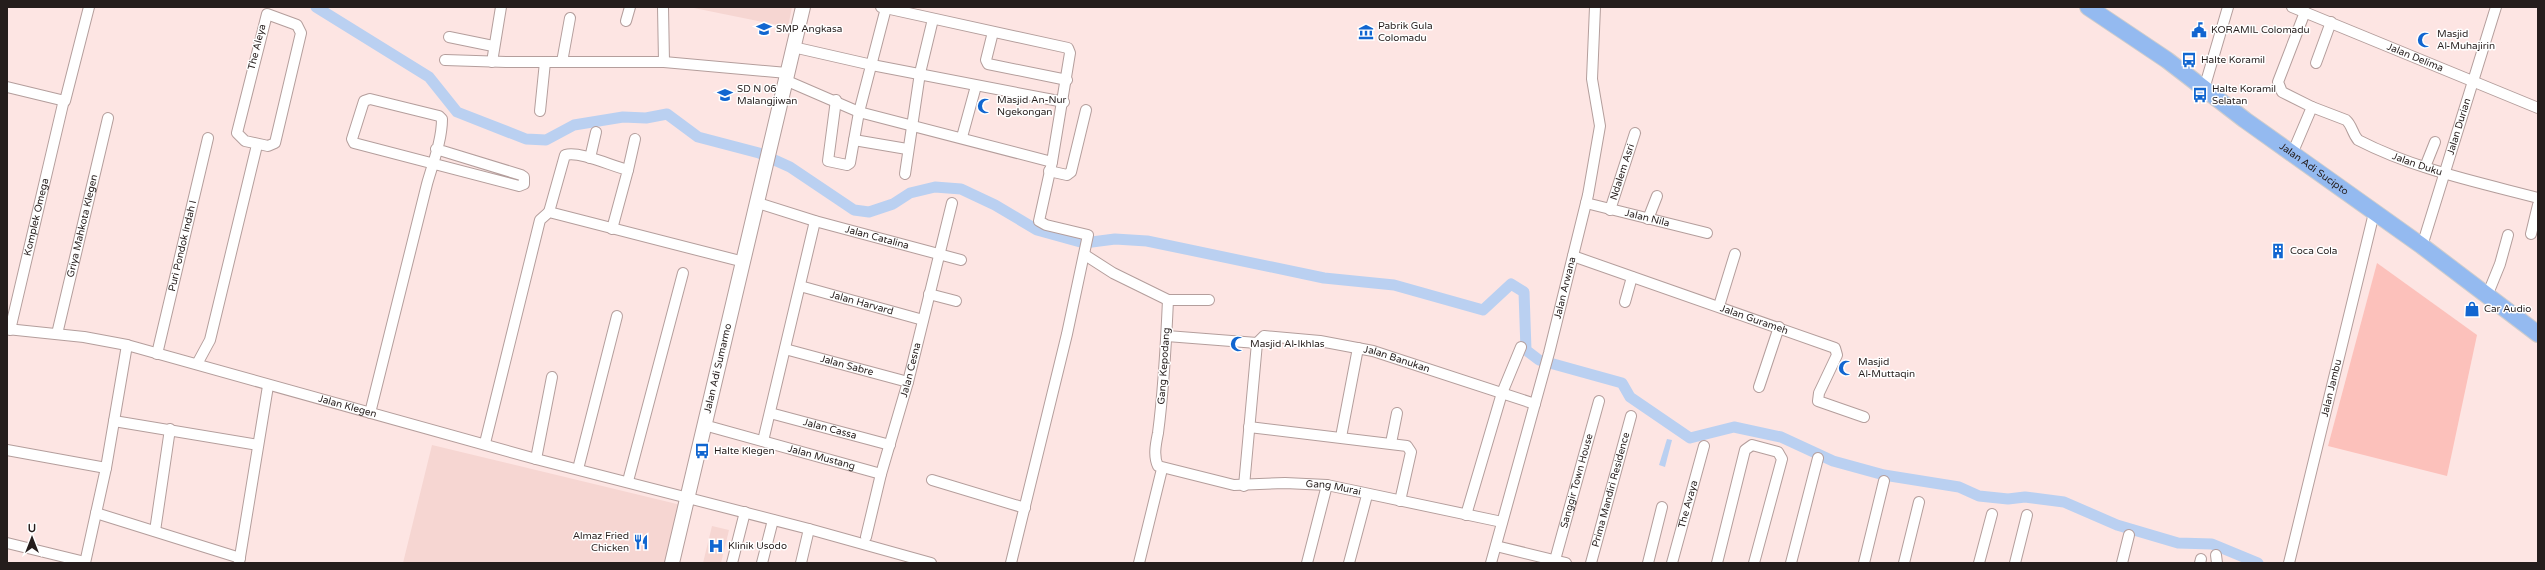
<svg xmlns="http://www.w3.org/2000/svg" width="2545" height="570" font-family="'Varela Round',sans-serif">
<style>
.built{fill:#f6d6d2}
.green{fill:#fcc1bb}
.water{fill:#bad0f1}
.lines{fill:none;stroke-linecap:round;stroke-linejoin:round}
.canal{stroke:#bad0f1;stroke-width:11}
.minor-casing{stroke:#b49e9c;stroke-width:12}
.secondary-casing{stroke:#b49e9c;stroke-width:16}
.trunk-casing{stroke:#cfcdcd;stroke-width:18}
.minor{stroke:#fff;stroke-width:10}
.secondary{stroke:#fff;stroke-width:14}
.trunk{stroke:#94baf0;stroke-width:16}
.labels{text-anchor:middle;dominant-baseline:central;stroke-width:3;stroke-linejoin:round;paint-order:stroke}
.poi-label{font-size:10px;fill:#251d1c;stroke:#fff;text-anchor:start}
.street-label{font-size:10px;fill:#251d1c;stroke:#fff}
</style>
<rect width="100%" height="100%" fill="#fde5e3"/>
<path class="built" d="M689,7H792L788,27Z
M432,445L681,505L667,563H403Z
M712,526L729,530L721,563H703Z"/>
<path class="green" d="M2377,263L2477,335L2447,476L2328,446Z"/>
<path class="water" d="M1667,439L1672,440L1665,467L1659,465Z"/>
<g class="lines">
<path class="canal" d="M316,7L429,77L457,112L526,139L546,140L574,125L623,117L646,118L667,114L698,137L759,153L790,167L854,210L869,212L893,204L910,193L935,187L961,189L995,205L1037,230L1084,243L1115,239L1147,241L1324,278L1394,285L1483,310L1511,284L1524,292L1526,350L1539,360L1622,383L1630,397L1690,438L1734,427L1781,437L1833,461L1884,475L1959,487L1979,496L2008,499L2025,497L2064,502L2117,525L2178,543L2212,544L2258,563"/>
<g class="minor-casing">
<g id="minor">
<path d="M663,7L664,62"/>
<path d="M881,7L1068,48L1070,53L1052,162"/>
<path id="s1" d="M2292,7L2538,108"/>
<path d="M267,14L297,25L301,33L275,143L268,146L245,141L237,133Z"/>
<path d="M626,21L630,7"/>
<path d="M993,32L986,60L988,64L1067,80"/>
<path d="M449,37L493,46"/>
<path d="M793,47L872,65L1064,102"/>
<path d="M445,60L506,62H664L787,73"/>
<path d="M492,62L501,7"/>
<path d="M562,62L570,18"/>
<path d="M2316,63L2331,22"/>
<path d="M785,80L859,112L1052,162L1039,221L1046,225L1088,235L1067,334L1011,563"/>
<path d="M7,87L65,101L89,7"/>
<path d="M2204,89L2228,7"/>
<path d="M836,100L828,161L847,165L850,163L859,112L886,8"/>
<path id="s2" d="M2312,107L2346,120C2352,125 2352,133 2358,140C2414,169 2477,182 2538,198"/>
<path d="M540,111L545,62"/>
<path d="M962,137L976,86"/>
<path d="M854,140L907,149"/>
<path d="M2292,154L2312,107L2282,92L2278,82L2305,12"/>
<path d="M590,158L596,132"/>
<path d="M2425,167L2435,142"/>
<path d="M628,170L635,139"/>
<path d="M1049,171L1067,175L1071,172L1086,110"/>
<path d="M905,174L920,73L933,19"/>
<path id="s3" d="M758,203L815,221L961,260"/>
<path id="s4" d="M1586,203L1707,233"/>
<path id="s5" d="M1610,210L1635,133"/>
<path d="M549,212L565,155C581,151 611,166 628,170L612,229"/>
<path d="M1648,219L1657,196"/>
<path d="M2531,234L2538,205"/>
<path id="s6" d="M2422,246L2496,7"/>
<path d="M1085,255L1113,273L1168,300"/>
<path id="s7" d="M1573,256L1835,348L1837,355L1819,393L1818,401L1864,417"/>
<path id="s8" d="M800,286L923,320"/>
<path d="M929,294L956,301"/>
<path d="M2487,296L2500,264L2508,235"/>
<path id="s9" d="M1209,300H1168C1166,345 1164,388 1158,433C1156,443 1153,456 1158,466L1234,485L1285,483L1327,485L1502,522"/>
<path d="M1625,302L1632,277"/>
<path d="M1719,306L1735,254"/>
<path id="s10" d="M7,329L84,337L127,345L536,459L809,529L931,563"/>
<path id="s11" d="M10,330L63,104"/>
<path id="s12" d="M57,334L108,118"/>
<path d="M1167,336L1257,343"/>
<path id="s13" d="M1257,343L1264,336L1320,341L1373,351L1535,404"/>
<path id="s14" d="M785,349L908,382"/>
<path id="s15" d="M157,354L208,138"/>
<path d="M197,364L210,340L257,145"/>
<path d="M1759,387L1779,327"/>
<path d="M370,413L427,184C433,163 442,140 442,119L439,116L370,99L364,101L352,139L354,143L519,186L524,184V177L521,175L436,149"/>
<path id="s16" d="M770,413L890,445"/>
<path d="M114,421L258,445"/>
<path id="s17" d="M704,425L881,474"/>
<path d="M1249,427L1407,446L1411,452L1400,501"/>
<path d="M1341,437L1358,348"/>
<path d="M763,441L815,221"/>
<path d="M485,443L540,220L549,212L744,262"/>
<path d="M1391,443L1397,413"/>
<path d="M7,450L106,468"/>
<path d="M536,459L552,377"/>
<path d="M578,469L617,316"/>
<path d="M932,480L1025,508"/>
<path d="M628,481L683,273"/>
<path d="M1244,486L1257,343"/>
<path d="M96,513L240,558"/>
<path d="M1466,515L1502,393L1521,347"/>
<path d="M155,531L170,429"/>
<path id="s18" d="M866,537L881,474L908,382L952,203"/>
<path d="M7,543L85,562"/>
<path d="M1496,546L1566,563"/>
<path d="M2216,555L2217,563"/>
<path id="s19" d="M1555,560L1599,401"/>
<path d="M85,563L106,468L127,345"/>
<path d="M239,563L268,386"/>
<path d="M732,563L745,512"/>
<path d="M762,563L773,520"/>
<path d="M801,563L809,529"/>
<path d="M1139,563L1162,469"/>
<path d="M1307,563L1327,485"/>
<path d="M1349,563L1366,499"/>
<path id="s20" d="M1491,563L1549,353L1588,195L1600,126L1592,79L1595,7"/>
<path id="s21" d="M1591,563L1631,416"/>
<path d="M1648,563L1662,507"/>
<path id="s22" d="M1672,563L1704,446"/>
<path d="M1717,563L1745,450L1752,445L1778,452L1782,459L1754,563"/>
<path d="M1791,563L1818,458"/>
<path d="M1864,563L1884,481"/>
<path d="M1904,563L1919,502"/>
<path d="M1979,563L1992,514"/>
<path d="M2015,563L2027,515"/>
<path d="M2122,563L2129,535"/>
<path d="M2200,563L2201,559"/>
<path id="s23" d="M2289,563L2374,213"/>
</g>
</g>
<g class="secondary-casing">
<g id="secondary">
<path id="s24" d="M672,563L803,7"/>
</g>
</g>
<g class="trunk-casing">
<g id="trunk">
<path id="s25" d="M2088,7L2167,60L2245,120L2422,246L2538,334"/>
</g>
</g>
<use href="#minor" class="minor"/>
<use href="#secondary" class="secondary"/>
<use href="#trunk" class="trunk"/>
</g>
<defs>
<g id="school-bare" transform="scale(1.2)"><path d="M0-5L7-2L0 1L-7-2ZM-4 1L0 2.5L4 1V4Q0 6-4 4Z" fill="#1166d0" stroke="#fff" stroke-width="2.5" paint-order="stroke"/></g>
<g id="civic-bare" transform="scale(1.2)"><path d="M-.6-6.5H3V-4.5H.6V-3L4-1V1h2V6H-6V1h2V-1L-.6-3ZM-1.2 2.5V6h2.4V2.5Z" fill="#1166d0" stroke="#fff" stroke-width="2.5" paint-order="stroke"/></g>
<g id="museum-bare" transform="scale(1.2)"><path d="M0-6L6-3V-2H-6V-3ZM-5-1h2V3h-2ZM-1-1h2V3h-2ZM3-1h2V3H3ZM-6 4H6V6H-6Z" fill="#1166d0" stroke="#fff" stroke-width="2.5" paint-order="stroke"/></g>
<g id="mosque-bare" transform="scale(1.2)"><path d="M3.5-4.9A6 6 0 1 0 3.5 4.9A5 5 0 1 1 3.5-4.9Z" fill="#1166d0" stroke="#fff" stroke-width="2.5" paint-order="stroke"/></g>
<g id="bus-bare" transform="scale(1.2)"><path d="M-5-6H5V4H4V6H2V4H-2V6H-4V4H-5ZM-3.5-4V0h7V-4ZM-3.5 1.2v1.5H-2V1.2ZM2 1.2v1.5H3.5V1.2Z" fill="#1166d0" stroke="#fff" stroke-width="2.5" paint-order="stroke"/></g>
<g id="building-bare" transform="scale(1.2)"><path d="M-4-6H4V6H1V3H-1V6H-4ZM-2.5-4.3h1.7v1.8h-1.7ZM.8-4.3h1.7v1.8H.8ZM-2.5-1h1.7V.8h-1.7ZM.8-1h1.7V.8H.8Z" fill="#1166d0" stroke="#fff" stroke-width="2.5" paint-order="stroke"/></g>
<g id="shop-bare" transform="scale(1.2)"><path d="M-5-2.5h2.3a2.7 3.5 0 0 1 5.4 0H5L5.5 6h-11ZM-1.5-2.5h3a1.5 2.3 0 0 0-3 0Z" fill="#1166d0" stroke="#fff" stroke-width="2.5" paint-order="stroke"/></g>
<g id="restaurant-bare" transform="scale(1.2)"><path d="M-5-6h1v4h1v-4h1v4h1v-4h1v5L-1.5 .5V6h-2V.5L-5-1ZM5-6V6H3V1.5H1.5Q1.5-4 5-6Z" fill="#1166d0" stroke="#fff" stroke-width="2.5" paint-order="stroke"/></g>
<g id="hospital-bare" transform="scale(1.2)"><path d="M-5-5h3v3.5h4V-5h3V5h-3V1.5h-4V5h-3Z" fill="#1166d0" stroke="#fff" stroke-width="2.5" paint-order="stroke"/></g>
</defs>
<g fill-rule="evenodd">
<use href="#school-bare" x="764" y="29"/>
<use href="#civic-bare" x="2199" y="30"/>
<use href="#museum-bare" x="1366" y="32"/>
<use href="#mosque-bare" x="2425" y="40"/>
<use href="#bus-bare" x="2189" y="60"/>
<use href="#school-bare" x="725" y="95"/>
<use href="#bus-bare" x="2200" y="95"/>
<use href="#mosque-bare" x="985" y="106"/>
<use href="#building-bare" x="2278" y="251"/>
<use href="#shop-bare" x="2472" y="309"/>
<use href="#mosque-bare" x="1238" y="344"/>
<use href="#mosque-bare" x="1846" y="368"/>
<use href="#bus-bare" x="702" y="451"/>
<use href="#restaurant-bare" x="641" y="542"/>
<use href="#hospital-bare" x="716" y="546"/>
</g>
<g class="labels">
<g class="poi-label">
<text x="1378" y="26">Pabrik Gula<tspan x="1378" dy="12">Colomadu</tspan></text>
<text x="776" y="29">SMP Angkasa</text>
<text x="2211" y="30">KORAMIL Colomadu</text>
<text x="2437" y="34">Masjid<tspan x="2437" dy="12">Al-Muhajirin</tspan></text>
<text x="2201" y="60">Halte Koramil</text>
<text x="737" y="89">SD N 06<tspan x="737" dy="12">Malangjiwan</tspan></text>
<text x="2212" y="89">Halte Koramil<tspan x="2212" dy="12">Selatan</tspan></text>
<text x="997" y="100">Masjid An-Nur<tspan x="997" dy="12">Ngekongan</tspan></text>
<text x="2290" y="251">Coca Cola</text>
<text x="2484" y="309">Car Audio</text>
<text x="1250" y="344">Masjid Al-Ikhlas</text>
<text x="1858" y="362">Masjid<tspan x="1858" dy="12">Al-Muttaqin</tspan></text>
<text x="714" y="451">Halte Klegen</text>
<text x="629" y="536" text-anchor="end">Almaz Fried<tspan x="629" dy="12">Chicken</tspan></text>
<text x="728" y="546">Klinik Usodo</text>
</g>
<g class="street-label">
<text transform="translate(257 47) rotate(-76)">The Aleya</text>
<text stroke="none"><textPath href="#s1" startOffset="133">Jalan Delima</textPath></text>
<text stroke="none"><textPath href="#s6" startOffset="125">Jalan Durian</textPath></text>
<text stroke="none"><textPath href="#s2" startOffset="124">Jalan Duku</textPath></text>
<text stroke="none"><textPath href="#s25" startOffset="278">Jalan Adi Sucipto</textPath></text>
<text stroke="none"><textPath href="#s5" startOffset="40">Ndalem Asri</textPath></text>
<text stroke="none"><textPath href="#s11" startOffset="116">Komplek Omega</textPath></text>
<text stroke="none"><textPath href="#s4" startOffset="63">Jalan Nila</textPath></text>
<text stroke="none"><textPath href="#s12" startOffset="111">Griya Mahkota Klegen</textPath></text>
<text stroke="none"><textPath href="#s3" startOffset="124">Jalan Catalina</textPath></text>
<text stroke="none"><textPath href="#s15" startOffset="111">Puri Pondok Indah I</textPath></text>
<text stroke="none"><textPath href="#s20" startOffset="285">Jalan Arwana</textPath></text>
<text stroke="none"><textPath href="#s8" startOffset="64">Jalan Harvard</textPath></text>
<text stroke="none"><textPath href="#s7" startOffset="192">Jalan Gurameh</textPath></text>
<text stroke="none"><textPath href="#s13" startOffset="145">Jalan Banukan</textPath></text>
<text stroke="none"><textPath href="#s14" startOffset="64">Jalan Sabre</textPath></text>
<text transform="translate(1164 366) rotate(-86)">Gang Kepodang</text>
<text stroke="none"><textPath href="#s24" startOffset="200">Jalan Adi Sumarmo</textPath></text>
<text stroke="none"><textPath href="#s18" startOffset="173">Jalan Cesna</textPath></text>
<text stroke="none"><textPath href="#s23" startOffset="180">Jalan Jambu</textPath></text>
<text stroke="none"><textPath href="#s10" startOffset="350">Jalan Klegen</textPath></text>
<text stroke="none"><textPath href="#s16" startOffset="62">Jalan Cassa</textPath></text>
<text stroke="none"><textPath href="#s17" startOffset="122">Jalan Mustang</textPath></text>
<text stroke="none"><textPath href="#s19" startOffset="82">Sanggir Town House</textPath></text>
<text stroke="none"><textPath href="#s9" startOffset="386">Gang Murai</textPath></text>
<text stroke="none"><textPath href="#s21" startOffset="76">Prima Mandiri Residence</textPath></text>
<text stroke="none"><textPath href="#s22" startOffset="61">The Avaya</textPath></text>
</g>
</g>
<rect width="2545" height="570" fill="none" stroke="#251d1c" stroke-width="16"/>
<g transform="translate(32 538)" stroke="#ffffff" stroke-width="3" paint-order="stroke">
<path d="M0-3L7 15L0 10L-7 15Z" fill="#251d1c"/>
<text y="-6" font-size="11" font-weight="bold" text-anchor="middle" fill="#251d1c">U</text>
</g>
</svg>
